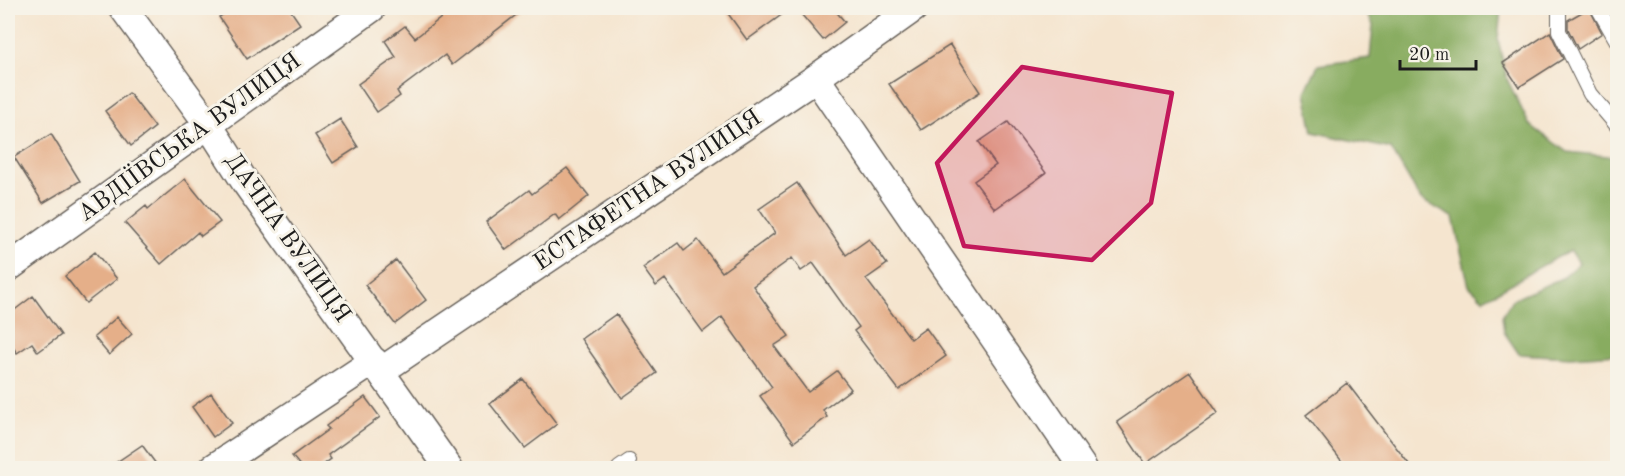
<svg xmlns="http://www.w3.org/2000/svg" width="1625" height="476" font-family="'Old Standard TT',serif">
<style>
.forest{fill:#88ac61;stroke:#52643e;stroke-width:1.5}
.building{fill:#e5af89}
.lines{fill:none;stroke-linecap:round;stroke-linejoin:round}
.service-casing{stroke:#68625b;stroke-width:16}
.minor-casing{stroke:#68625b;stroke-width:30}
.service{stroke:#fff;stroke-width:14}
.minor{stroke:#fff;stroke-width:27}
.marked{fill:#c2185b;fill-opacity:0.2;stroke:#c2185b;stroke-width:4.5;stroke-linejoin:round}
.labels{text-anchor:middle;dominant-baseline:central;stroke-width:6;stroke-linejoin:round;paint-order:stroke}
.street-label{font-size:24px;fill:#1c1c1c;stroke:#f7f3e8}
</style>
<rect width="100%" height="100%" fill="#f7f3e8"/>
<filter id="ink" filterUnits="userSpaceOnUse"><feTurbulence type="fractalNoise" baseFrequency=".0167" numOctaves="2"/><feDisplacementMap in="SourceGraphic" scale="12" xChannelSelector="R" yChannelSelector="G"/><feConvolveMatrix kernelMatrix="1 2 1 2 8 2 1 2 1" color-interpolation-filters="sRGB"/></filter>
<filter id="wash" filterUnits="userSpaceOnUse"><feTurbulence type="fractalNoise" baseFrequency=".008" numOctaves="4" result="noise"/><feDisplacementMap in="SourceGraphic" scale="24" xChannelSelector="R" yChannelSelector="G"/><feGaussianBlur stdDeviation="1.35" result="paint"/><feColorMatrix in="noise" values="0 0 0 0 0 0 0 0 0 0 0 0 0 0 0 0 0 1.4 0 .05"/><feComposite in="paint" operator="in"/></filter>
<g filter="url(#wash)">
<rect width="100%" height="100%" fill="#f5e5cf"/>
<path class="forest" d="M1364,8H1435L1439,10L1443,8H1501L1498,40L1507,79L1529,124L1567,152L1617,157V354L1571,357L1519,354L1504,332L1502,316L1512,300L1564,277L1579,263L1571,251C1540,264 1513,285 1483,299L1469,286L1453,217L1421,200L1391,149L1313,132L1305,92L1318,65L1370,58L1373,25Z"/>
<g id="blocks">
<path class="building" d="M234,8H289L300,24L247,59L219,17Z
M454,8H525L452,65L445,55L397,91L400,96L377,112L358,84L396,57L385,41L405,26L415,38Z
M724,8H791L747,40Z
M796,8H833L845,22L823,40Z
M1589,8L1602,33L1578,49L1568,29V20Z
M1608,8H1617V24Z
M1550,32L1563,59L1519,87L1503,63Z
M950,45L980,92L921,130L889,84Z
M129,93L155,127L131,146L105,111Z
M340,119L358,147L333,163L315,135Z
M1008,122L1046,173L995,209L974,181L996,165L979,142Z
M51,134L80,181L43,203L14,157Z
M567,168L589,196L559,220L555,214L506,250L486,222L529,190L532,194Z
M185,179L220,222L201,236L198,232L161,264L125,223L146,206L148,209Z
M797,183L846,255L869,239L887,264L866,279L911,339L926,328L946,356L899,390L854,331L859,327L813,263L801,271L792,258L753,286L789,336L774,346L808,392L837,371L851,389L823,410L827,417L794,442L760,396L772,387L722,317L703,332L665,279L656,286L643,268L678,243L684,251L698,240L722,272L775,233L759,209Z
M95,252L117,279L86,303L65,276Z
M396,260L426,300L395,324L365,285Z
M33,296L61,335L38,352L32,343L17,353L8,340V315Z
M616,314L657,373L622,398L581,339Z
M117,317L132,334L109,355L94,337Z
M1190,372L1218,413L1145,464L1117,422Z
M523,379L557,424L525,448L490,404Z
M1347,383L1412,468H1347L1306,415Z
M211,393L232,423L213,437L192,407Z
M365,397L380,417L328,455L331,459L319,468H302L292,456L329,429L326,426Z
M142,445L159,468H108Z"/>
</g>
</g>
<g filter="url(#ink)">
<use href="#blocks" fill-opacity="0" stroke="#68625b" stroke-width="1.5"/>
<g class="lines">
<g class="service-casing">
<path id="service" d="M1559,8V31L1590,94L1618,127
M1598,8L1618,43
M619,468L629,461"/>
</g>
<g class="minor-casing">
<path id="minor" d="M123,8L208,124L245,182L449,468
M816,78L1083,468
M8,268L372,8
M381,371L816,78L914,8
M213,468L374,361"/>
</g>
<use href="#service" class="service"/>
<use href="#minor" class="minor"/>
</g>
</g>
<path class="marked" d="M1022,67L1172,93L1151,203L1092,260L964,246L937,163Z"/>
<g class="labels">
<g class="street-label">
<text transform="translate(190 138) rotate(-36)">АВДІЇВСЬКА ВУЛИЦЯ</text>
<text transform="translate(648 191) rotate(-34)">ЕСТАФЕТНА ВУЛИЦЯ</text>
<text transform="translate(287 238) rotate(55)">ДАЧНА ВУЛИЦЯ</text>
</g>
</g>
<rect width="1625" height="476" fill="none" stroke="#f7f3e8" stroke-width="30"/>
<path d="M1400 60v9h76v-9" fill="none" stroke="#1c1c1c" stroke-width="3"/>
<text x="1409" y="60" font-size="18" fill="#1c1c1c" stroke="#f7f3e8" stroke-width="4.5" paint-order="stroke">20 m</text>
</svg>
